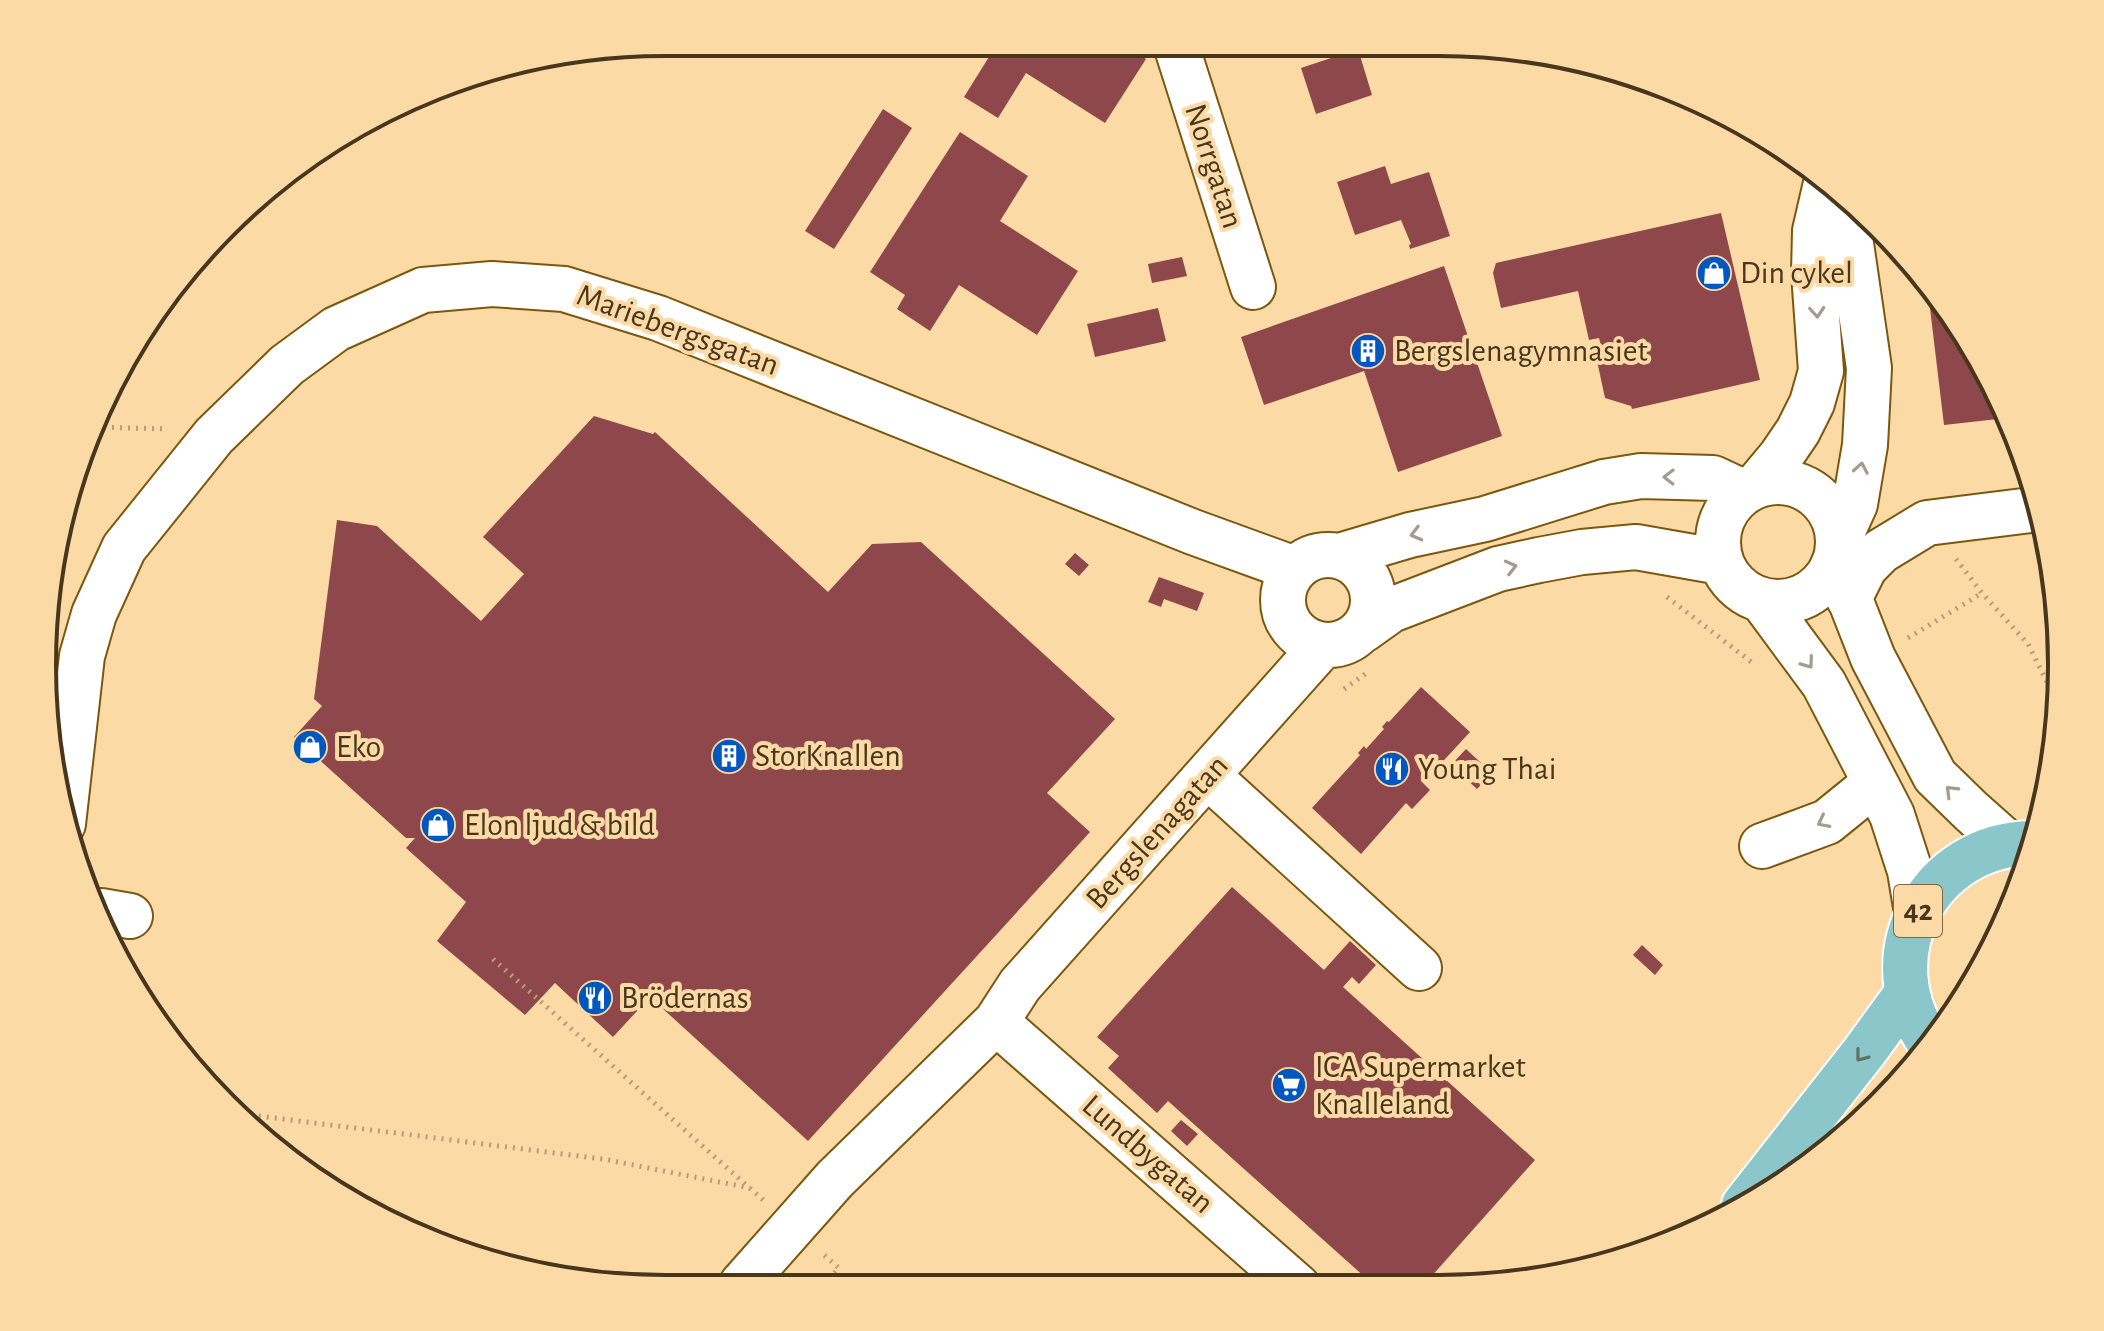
<svg xmlns="http://www.w3.org/2000/svg" width="2104" height="1331" font-family="'Alegreya Sans',sans-serif">
<style>
.building{fill:#8e474b}
.lines{fill:none;stroke-linecap:round;stroke-linejoin:round}
.minor-casing{stroke:#7c570e;stroke-width:48}
.major-casing{stroke:#fff;stroke-width:48}
.path{stroke:#b89d72;stroke-width:5;stroke-dasharray:2 6;stroke-linecap:butt}
.minor{stroke:#fff;stroke-width:44}
.major{stroke:#8bc7ca;stroke-width:44}
.oneway{stroke:#a49b8e}
.oneway2{stroke:#637162}
.labels{text-anchor:middle;dominant-baseline:central;stroke-width:8;stroke-linejoin:round;paint-order:stroke}
.shield{fill:#fbdaa6;stroke:#7e6845;stroke-width:2}
.shield-label{font-size:30px;font-weight:bold;fill:#48371c}
.street-label{font-size:32px;fill:#48371c;stroke:#fbdaa6}
.poi-label{font-size:32px;fill:#48371c;stroke:#fbdaa6;text-anchor:start}
.rim{fill:none;stroke:#48371c;stroke-width:4}
</style>
<rect width="100%" height="100%" fill="#fbdaa6"/>
<path class="building" d="M997,44L1123,45L1146,59L1105,123L1026,73L998,118L964,97Z
M1358,49L1372,95L1316,114L1301,68Z
M883,109L912,128L834,249L805,231Z
M960,132L1028,176L1000,221L1078,271L1037,335L959,285L930,331L897,309L905,295L870,272Z
M1385,166L1391,184L1429,172L1450,236L1410,249L1409,245L1411,244L1401,220L1355,235L1337,182Z
M1721,213L1760,380L1632,409L1631,406L1605,398L1596,356L1603,354L1599,338L1589,340L1578,291L1501,308L1493,273L1496,263Z
M1182,257L1187,276L1152,283L1148,264Z
M1444,266L1502,436L1398,472L1364,371L1264,405L1241,337Z
M1927,283L1979,354L2007,418L1944,425Z
M1158,308L1166,341L1095,357L1087,324Z
M594,416L653,434L655,432L828,592L872,544L921,542L1115,719L1047,793L1090,832L808,1141L650,997L613,1037L555,983L525,1015L437,941L466,902L406,848L415,838H406L294,737L322,706L314,699L337,520L377,526L481,621L524,574L483,537Z
M1075,553L1089,565L1079,576L1065,564Z
M1159,577L1204,593L1197,611L1164,599L1161,607L1148,602Z
M1421,687L1470,732L1423,783L1430,790L1412,809L1406,803L1361,854L1312,808L1360,755L1358,753L1364,746L1366,749L1384,729L1382,727L1387,721L1389,722Z
M1466,749L1492,773L1477,789L1451,765Z
M1232,887L1324,970L1350,941L1376,965L1359,984L1352,977L1343,987L1535,1160L1422,1287H1376L1168,1101L1157,1113L1108,1068L1119,1056L1097,1037Z
M1642,945L1663,965L1655,975L1633,955Z
M1181,1120L1198,1134L1187,1146L1171,1131Z"/>
<g class="lines">
<g class="minor-casing">
<path id="minor" d="M1176,45L1253,287
M1827,180L1848,223L1869,368L1865,445L1855,504L1838,542
M1718 542a60 60 0 1 1 120 0a60 60 0 1 1-120 0Z
M1756,486L1781,456L1798,431L1812,403L1821,371L1814,273L1815,231L1827,179
M1283 600a45 45 0 1 1 90 0a45 45 0 1 1-90 0Z
M1339,556L1410,535L1485,519L1604,482L1641,476L1713,478L1743,492
M1833,565L1844,584L1873,658L1935,776L1971,811L2008,844
M1849,599L1865,567L1881,551L1927,523L2039,509
M1762,600L1824,684L1892,815L1910,871L1917,913
M1363,630L1391,610L1498,569L1539,560L1582,552L1636,547L1721,562
M1208,776L1419,968
M63,824L82,656L94,614L124,548L214,436L287,365L336,329L423,290L492,284L564,289L658,318L1193,532L1295,569
M1762,846L1827,822L1875,783
M101,911L130,916
M996,1022L1298,1287
M742,1284L835,1179L996,1022L1020,985L1323,645"/>
</g>
<g class="major-casing">
<path id="major" d="M1932,1046C1867,960 1927,842 2035,843
M1744,1205L1864,1052L1907,993"/>
</g>
<path class="path" d="M96,427L167,429
M1956,559L1982,593L2028,644L2060,708
M1667,597L1754,664
M1908,638L1982,593
M1344,689L1368,672
M493,959L763,1200
M243,1114L603,1159L750,1188
M824,1285L839,1268L824,1255"/>
<use href="#minor" class="minor"/>
<use href="#major" class="major"/>
</g>
<defs><path id="oneway-chevron" d="M-2-3.5L2.5 0L-2 3.5" fill="none" stroke-width="1.6" stroke-linecap="round" stroke-linejoin="round" transform="scale(2)"/></defs>
<g class="oneway">
<use href="#oneway-chevron" transform="translate(1817 312) rotate(86)"/>
<use href="#oneway-chevron" transform="translate(1861 468) rotate(-80)"/>
<use href="#oneway-chevron" transform="translate(1669 477) rotate(-179)"/>
<use href="#oneway-chevron" transform="translate(1416 534) rotate(166)"/>
<use href="#oneway-chevron" transform="translate(1511 567) rotate(-14)"/>
<use href="#oneway-chevron" transform="translate(1808 663) rotate(54)"/>
<use href="#oneway-chevron" transform="translate(1951 791) rotate(-135)"/>
<use href="#oneway-chevron" transform="translate(1823 822) rotate(153)"/>
</g>
<use class="oneway2" href="#oneway-chevron" transform="translate(1861 1056) rotate(128)"/>
<defs>
<g id="shop-disc" transform="scale(1.8)"><circle r="9.5" fill="#0057c0" stroke="#fbdaa6"/><path d="M-5-2.5h2.3a2.7 3.5 0 0 1 5.4 0H5L5.5 6h-11ZM-1.5-2.5h3a1.5 2.3 0 0 0-3 0Z" fill="#fff"/></g>
<g id="building-disc" transform="scale(1.8)"><circle r="9.5" fill="#0057c0" stroke="#fbdaa6"/><path d="M-4-6H4V6H1V3H-1V6H-4ZM-2.5-4.3h1.7v1.8h-1.7ZM.8-4.3h1.7v1.8H.8ZM-2.5-1h1.7V.8h-1.7ZM.8-1h1.7V.8H.8Z" fill="#fff"/></g>
<g id="restaurant-disc" transform="scale(1.8)"><circle r="9.5" fill="#0057c0" stroke="#fbdaa6"/><path d="M-5-6h1v4h1v-4h1v4h1v-4h1v5L-1.5 .5V6h-2V.5L-5-1ZM5-6V6H3V1.5H1.5Q1.5-4 5-6Z" fill="#fff"/></g>
<g id="supermarket-disc" transform="scale(1.8)"><circle r="9.5" fill="#0057c0" stroke="#fbdaa6"/><path d="M-6-5.5h2.5l.6 2H6L4.5 2H-2.5L-4.4-4H-6ZM-1.5 3.2a1.3 1.3 0 1 0 .1 0ZM3 3.2a1.3 1.3 0 1 0 .1 0Z" fill="#fff"/></g>
</defs>
<g fill-rule="evenodd">
<use href="#shop-disc" x="1714" y="273"/>
<use href="#building-disc" x="1368" y="351"/>
<use href="#shop-disc" x="310" y="747"/>
<use href="#building-disc" x="729" y="756"/>
<use href="#restaurant-disc" x="1392" y="769"/>
<use href="#shop-disc" x="438" y="825"/>
<use href="#restaurant-disc" x="595" y="998"/>
<use href="#supermarket-disc" x="1289" y="1085"/>
</g>
<g class="labels">
<rect class="shield" x="1894" y="885" width="48" height="52" rx="6"/>
<g class="shield-label">
<text x="1918" y="911">42</text>
</g>
<g class="street-label">
<text transform="translate(1214 166) rotate(72)">Norrgatan</text>
<text transform="translate(678 330) rotate(20)">Mariebergsgatan</text>
<text transform="translate(1157 832) rotate(-48)">Bergslenagatan</text>
<text transform="translate(1148 1154) rotate(41)">Lundbygatan</text>
</g>
<g class="poi-label">
<text x="1740" y="273">Din cykel</text>
<text x="1394" y="351">Bergslenagymnasiet</text>
<text x="336" y="747">Eko</text>
<text x="755" y="756">StorKnallen</text>
<text x="1418" y="769">Young Thai</text>
<text x="464" y="825">Elon ljud &amp; bild</text>
<text x="621" y="998">Brödernas</text>
<text x="1315" y="1067">ICA Supermarket<tspan x="1315" dy="37">Knalleland</tspan></text>
</g>
</g>
<path d="M0 0H2104V1331H0ZM665 56H1439A609 609 0 0 1 2048 665V666A609 609 0 0 1 1439 1275H665A609 609 0 0 1 56 666V665A609 609 0 0 1 665 56Z" fill="#fbdaa6" fill-rule="evenodd"/>
<path class="rim" d="M665 56H1439A609 609 0 0 1 2048 665V666A609 609 0 0 1 1439 1275H665A609 609 0 0 1 56 666V665A609 609 0 0 1 665 56Z"/>
</svg>
